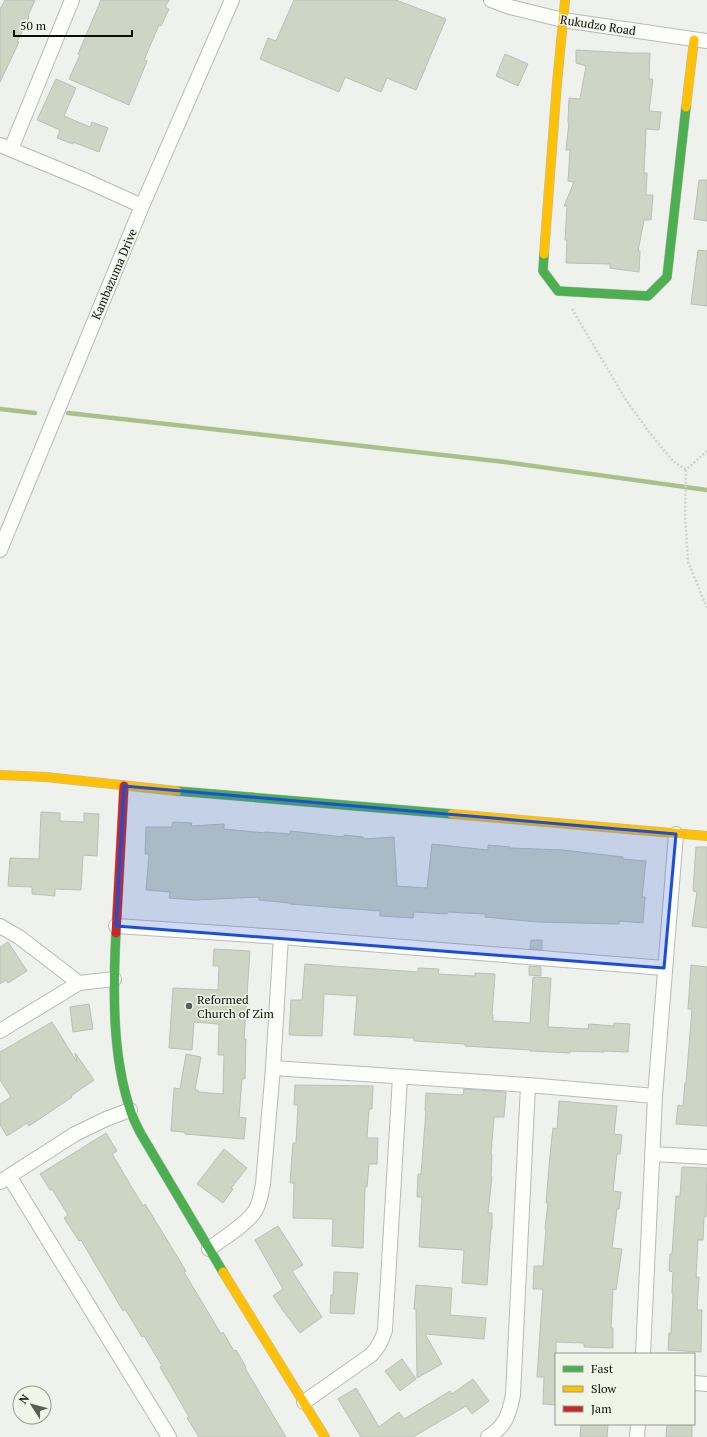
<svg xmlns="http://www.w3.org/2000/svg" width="707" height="1437" font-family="'PT Serif',serif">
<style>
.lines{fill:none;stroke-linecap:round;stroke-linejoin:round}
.stream{stroke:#a8c18b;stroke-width:4.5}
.building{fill:#cdd5c4;stroke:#bcbeb9}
.street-casing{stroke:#b8bab5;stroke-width:16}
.fast-casing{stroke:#b8bab5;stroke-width:10}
.slow-casing{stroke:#b8bab5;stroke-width:10}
.jam-casing{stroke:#b8bab5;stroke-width:10}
.path{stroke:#d0d2cf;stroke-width:2.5;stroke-dasharray:2 2;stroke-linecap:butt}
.street{stroke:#fdfdfc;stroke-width:14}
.fast{stroke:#4caf50;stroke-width:9}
.slow{stroke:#ffc107;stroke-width:9}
.jam{stroke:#c62828;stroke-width:9}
.marked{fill:#1d4ed8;fill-opacity:0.2;stroke:#1d4ed8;stroke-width:3;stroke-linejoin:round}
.poi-dot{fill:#5b5d58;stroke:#eff6e8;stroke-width:1.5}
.labels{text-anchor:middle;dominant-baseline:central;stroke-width:3;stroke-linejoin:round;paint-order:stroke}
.street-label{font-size:12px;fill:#0b0d09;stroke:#eff6e8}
.poi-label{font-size:12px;fill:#0b0d09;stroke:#eff6e8;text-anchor:start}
</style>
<rect width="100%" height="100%" fill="#eff2ec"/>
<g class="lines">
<path class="stream" d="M0,409L35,413
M68,413L505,462L707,490"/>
</g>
<path class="building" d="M5,0H35L28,16L29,17L17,42H19L0,82V9Z
M101,0H169L165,7L169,9L161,26L159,25L144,60L147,61L129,105L69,79L80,55L78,54Z
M294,0H396L446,19L416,90L387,78L381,92L345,77L339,92L260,59L268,38L276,41Z
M576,50L630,53H650L649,79H653L649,111L661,112L659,130L646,129L644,173H647L646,195H653L651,220H644L638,251H640L639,272L610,268V264L566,263L567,240H565L567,206H564L574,182L568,181L570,150H566L569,122H568L569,98L580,99L586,66L576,63Z
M505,54L528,64L518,86L496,76Z
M56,79L76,88L64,116L90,127L92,122L108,128L99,152L73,142V144L57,138L60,130L37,120Z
M699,180H707V221L694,219Z
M698,250L707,251V306L691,304Z
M41,812L60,813V821L84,822V813L99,814L97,856L83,855L81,890L55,889V896L32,894V887L8,886L10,858L39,859Z
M173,822L192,823L191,826L224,824V829L265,833V832L290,834V831L344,837V835L363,837V839L394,837L397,886L427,888L432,844L488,850V845L510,847V848L563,850L623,857V859L646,861L642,897H645L643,923L619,921V924L537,922L485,917V914L447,912V914L414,912L413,918L380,916V911L290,904V903L259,900V897L195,900L169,898L170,892L146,890L149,854H145L146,827H172Z
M696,847H707V928L692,926L697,892L693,891Z
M531,940H542V950L530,949Z
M8,942L27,971L8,983L6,980L0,984V947Z
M214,949L250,951L244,1039H246L245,1079H242L239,1117L246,1118L244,1139L185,1134V1132L171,1131L174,1088L180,1089L186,1054L201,1057L195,1090H198V1092L223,1094L224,1055H218L219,1024L194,1022L192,1050L169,1048L173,988L218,990L219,966H213Z
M305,964L418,972V968L439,969L438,974L475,976V973L495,974L492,1015H493V1021L530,1023L533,977L551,978L548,1027L588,1029L589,1024L614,1026V1023L630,1024L628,1052L604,1051V1052L570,1051V1053L530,1051V1050L465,1046V1044L414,1041V1038L354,1035L357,996L324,994L322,1036L289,1035L291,1000H302Z
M691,965L707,967V1126L676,1124L678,1105L683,1106L685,1083H686L692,1009H688Z
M529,966L541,967V976L529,975Z
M89,1004L93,1029L73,1032L70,1007Z
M52,1022L77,1062L75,1053L94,1080L71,1096L72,1097L29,1126L27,1123L7,1136L0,1125V1104L11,1097L0,1080V1052Z
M295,1085L373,1086L372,1109H369L367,1138H378L377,1164H369L367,1187H365L363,1248L332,1246L333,1219L293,1218L294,1183H290L293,1143H296L298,1105H294Z
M464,1089L506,1092L504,1117H494L491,1154H492L491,1177H492L488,1213H492V1229H491L487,1285L462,1283L464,1250L419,1247L422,1197H417L418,1174H421L426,1111H425L426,1093L463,1095Z
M559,1101L617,1106L614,1134L622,1135L620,1154H617L613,1191L621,1192L619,1209H617L612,1248L622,1249L616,1290L613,1289L611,1328H613V1348L584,1347V1343L556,1342V1405L543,1404L544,1377H537L543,1289H533L534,1266H543L546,1229H545L548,1203H546L550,1155L553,1128L557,1129Z
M106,1133L117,1151L112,1154L143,1206L145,1204L186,1271L184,1272L221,1334L223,1332L234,1351L236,1350L246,1367L245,1368L286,1437H199L187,1418L189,1417L160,1367L162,1366L144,1336L142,1337L125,1309L123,1311L81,1240L79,1241L64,1218L68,1215L52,1189L50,1190L40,1174Z
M224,1149L247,1168L231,1188L233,1189L223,1203L197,1184Z
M682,1167L707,1168L706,1217H704L703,1240H698L696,1277H699L697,1310H702L701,1352L668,1350L669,1333H671L673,1293H672L673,1272L669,1271L670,1254H672L676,1196H680Z
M278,1226L303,1265L292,1271L322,1317L300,1333L284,1312L273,1296L283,1289L255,1240Z
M334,1272L358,1273L354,1314L330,1313L331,1295H333Z
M416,1285L452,1288L450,1315L486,1318L484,1339L425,1334L442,1364L417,1378L416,1309H414Z
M402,1359L416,1379L400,1391L385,1371Z
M473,1379L489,1401L472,1414L466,1406L413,1437H361L338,1399L356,1388L379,1427L399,1412L404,1419L450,1391L452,1394Z
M581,1424H608L607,1437H580Z
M667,1424H692V1437H666Z"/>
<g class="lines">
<g class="street-casing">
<path id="street" d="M491,0L510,7L563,20L707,41
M0,145L87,181L142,206
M11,149L72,0
M0,550L142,206L232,0
M0,926L19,937L79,983
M116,926L281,937L664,968
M0,1031L79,983L114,979
M273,1068L528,1085L655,1096
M652,1154L707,1157
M9,1176L169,1437
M0,1182L75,1134L106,1119L130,1110
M209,1249C223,1238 245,1226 255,1211C260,1204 261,1193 263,1184L273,1068L281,937
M643,1354L655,1096L676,834
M694,1383L707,1384
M304,1402L371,1355C379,1347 382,1340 385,1330L400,1077
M488,1437C506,1426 509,1414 513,1395L528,1085
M637,1437L638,1424"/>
</g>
<g class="fast-casing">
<path id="fast" d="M544,254L543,271L558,291L648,296L667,277L686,107
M177,791L452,814
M116,933C113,989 112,1055 130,1109C132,1117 137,1126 141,1134L223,1272"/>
</g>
<g class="slow-casing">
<path id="slow" d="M686,107L694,40
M544,254L557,83L565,0
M0,775L46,777L177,791
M452,814L707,836
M223,1272L325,1437"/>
</g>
<g class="jam-casing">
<path id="jam" d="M116,933L124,786"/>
</g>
<path class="path" d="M572,309L626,400L649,432L673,461L686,470
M707,451L686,470L685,515L688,562L707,608"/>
<use href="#street" class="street"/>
<use href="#fast" class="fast"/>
<use href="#slow" class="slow"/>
<use href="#jam" class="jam"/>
</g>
<path class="marked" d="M124,786L676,834L664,968L116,926Z"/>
<circle class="poi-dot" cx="189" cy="1006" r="4"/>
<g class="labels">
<g class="street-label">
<text transform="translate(598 25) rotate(9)">Rukudzo Road</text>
<text transform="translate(114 274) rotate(-67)">Kambazuma Drive</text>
</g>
<g class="poi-label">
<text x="197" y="999">Reformed<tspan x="197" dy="14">Church of Zim</tspan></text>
</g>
</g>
<rect x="555" y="1353" width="140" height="72" fill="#eff6e8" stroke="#94998f"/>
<rect x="563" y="1366" width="20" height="6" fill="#4caf50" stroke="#94998f"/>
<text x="591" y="1373" font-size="12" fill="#0b0d09">Fast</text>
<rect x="563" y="1386" width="20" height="6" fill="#ffc107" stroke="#94998f"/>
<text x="591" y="1393" font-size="12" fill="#0b0d09">Slow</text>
<rect x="563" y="1406" width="20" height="6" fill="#c62828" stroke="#94998f"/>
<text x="591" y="1413" font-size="12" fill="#0b0d09">Jam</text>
<g transform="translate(32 1405) rotate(306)"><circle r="19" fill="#eff6e8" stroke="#94998f"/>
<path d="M0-3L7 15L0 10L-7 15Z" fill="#5b5d58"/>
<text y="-6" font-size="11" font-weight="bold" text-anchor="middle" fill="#0b0d09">N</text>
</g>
<path d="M14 30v6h118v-6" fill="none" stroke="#0b0d09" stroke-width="2"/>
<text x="20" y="30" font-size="12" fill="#0b0d09" stroke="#eff6e8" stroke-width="3" paint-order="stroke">50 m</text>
</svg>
